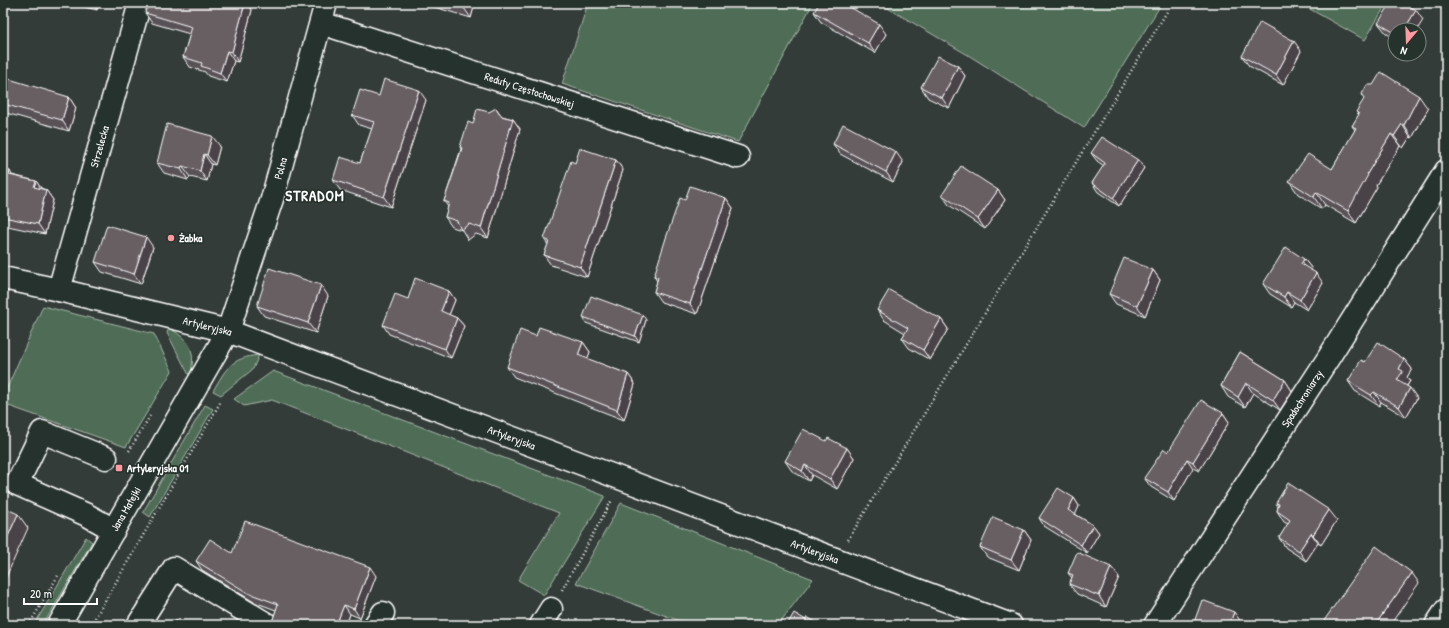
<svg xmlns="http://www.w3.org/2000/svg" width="1449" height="628" font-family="'Patrick Hand',sans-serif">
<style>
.green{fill:#4f6d57;stroke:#a7b6ab}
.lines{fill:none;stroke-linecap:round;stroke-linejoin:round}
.minor-casing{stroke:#fff;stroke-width:25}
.path{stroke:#fff;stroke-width:2.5;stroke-dasharray:1 3;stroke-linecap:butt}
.minor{stroke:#26332d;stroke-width:22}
.wall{fill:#595156;stroke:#fff}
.shaded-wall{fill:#484246;stroke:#fff}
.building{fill:#675e64;stroke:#fff}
.poi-dot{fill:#ff9aa2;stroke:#26332d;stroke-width:1.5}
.labels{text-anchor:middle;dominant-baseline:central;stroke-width:3.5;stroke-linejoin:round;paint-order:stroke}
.street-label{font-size:11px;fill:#fff;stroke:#26332d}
.poi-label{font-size:11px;font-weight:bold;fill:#fff;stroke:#26332d;text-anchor:start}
.district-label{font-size:15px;font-weight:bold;letter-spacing:1px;fill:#fff;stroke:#26332d}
</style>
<rect width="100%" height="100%" fill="#333c38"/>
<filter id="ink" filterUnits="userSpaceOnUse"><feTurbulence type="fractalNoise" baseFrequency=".025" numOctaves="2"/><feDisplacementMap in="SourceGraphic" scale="8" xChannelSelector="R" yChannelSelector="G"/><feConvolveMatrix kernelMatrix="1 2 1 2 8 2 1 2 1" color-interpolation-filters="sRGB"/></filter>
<g filter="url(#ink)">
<path class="green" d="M588,3H813L738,142L562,84Z
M879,3H1162L1084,128L968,55Z
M1299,3H1387L1365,40Z
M43,306L154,334L172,371L126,447L3,404V397Z
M169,328C192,341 196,352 190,377L167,333Z
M259,355L253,369L221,395L213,391C226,368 231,358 259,355Z
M273,371L605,496L544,595L518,580L559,513L272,400L244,406L234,399Z
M205,405L213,409L150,517L143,512Z
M621,503L813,579L778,625H691L576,583Z
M86,537L92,542L43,625H34Z"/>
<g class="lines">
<g class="minor-casing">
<g id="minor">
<path id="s1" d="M321,23L738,157"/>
<path id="s2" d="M3,278L59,290L228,331L1011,625"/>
<path id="s3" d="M59,290L140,3"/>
<path d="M106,458L42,432L17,484L87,515L114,530"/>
<path id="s4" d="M59,625L228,331L272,199L326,3"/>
<path d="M138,625L174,568L268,625"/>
<path d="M375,625L383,613"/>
<path d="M541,625L551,609"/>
<path id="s5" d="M1155,625L1329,357L1446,171"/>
<path d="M1436,625L1446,610"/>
</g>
</g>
<path class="path" d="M129,451L150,416
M848,540L1168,10
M562,590L612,500
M29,625L59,574
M91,625L220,403"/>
<use href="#minor" class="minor"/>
</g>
<path class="wall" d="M67,3H98L97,10Z
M429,3H475L471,18L431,6Z
M200,4L252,10L238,62L234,61L227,82L208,76L205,72L190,67L183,57L190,34L152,23L145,13Z
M814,12L886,34L875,53L821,22Z
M1423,20L1395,30V39L1386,33L1378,23Z
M1301,51L1283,85L1249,66L1242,56Z
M958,66L965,76L949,108L928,98L921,87Z
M3,92L69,97L76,108L69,131L6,113L3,108Z
M379,96L426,100L391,207L340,190L333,180L360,163L372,129L359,125L352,115Z
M496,108L502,116L513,119L520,129L488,238L476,234L468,240L462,230L452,227L445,217L448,207L444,201L461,149L460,147L473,124Z
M1428,109L1412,138L1410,137L1403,148L1400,146L1376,185L1377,187L1356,223L1325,205L1322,209L1298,194L1289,181L1332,169L1355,130L1352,126L1359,115L1356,112Z
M833,144L903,162L893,182L840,154Z
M220,146L215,165L211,164L207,181L190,177L188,180L164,173L157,163Z
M1091,153L1144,168L1119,206L1098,192L1092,183L1104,166L1097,161Z
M616,160L623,170L587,277L551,265L544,255L548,245L544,239L575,163Z
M3,170L10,171L12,175L36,181L41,188L46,190L53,200L45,234L3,225Z
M998,190L1005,200L985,229L949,205L942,195Z
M726,198L733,208L697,314L661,302L654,292L657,281L654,276L685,200Z
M153,247L141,284L102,272L95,262Z
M1304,259L1312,269L1311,270L1323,283L1307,310L1294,302L1291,307L1270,294L1263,284Z
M1153,270L1160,280L1145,316L1116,304L1109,294Z
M449,291L455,300L449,315L457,318L464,326L451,358L389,334L383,325L408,299Z
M328,296L316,333L264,316L257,306Z
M877,310L941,319L948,329L930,360L909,348L902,338L905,333L884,320Z
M583,317L646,320L639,342L586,323Z
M536,336L583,342L590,352L587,359L628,374L635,384L624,420L514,377L507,367Z
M1240,352L1285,380L1292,391L1280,410L1253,393L1245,407L1228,397L1221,386Z
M1404,359L1412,369L1407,377L1410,381L1407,386L1417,398L1406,417L1381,402L1379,406L1355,391L1348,381L1365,362Z
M1223,413L1229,422L1199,471L1193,468L1174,501L1151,487L1144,478L1168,452Z
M826,441L847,448L854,458L837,489L812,475L809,481L792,471L785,461Z
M1074,498L1079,506L1075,514L1093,525L1099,533L1087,553L1044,526L1039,518Z
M1276,503L1337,520L1321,545L1318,543L1306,561L1286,548L1279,538L1288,524L1284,522L1277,511L1278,507Z
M1024,530L1031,540L1019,570L987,557L980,547Z
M232,553L376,576L360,618L350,614L346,625H271L276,610L254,602L202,570L196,561Z
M1111,567L1119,577L1106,607L1077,594L1069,584L1072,578L1068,573Z"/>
<path class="shaded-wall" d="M3,3H5L3,13Z
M92,3H98L97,10Z
M245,3H247L252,10L238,62L232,52Z
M465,3H475L471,18L464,8Z
M1416,10L1423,20L1417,30H1404Z
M879,24L886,34L875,53L868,43Z
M1294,41L1301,51L1283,85L1276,75Z
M227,51L234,61L227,82L220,73Z
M958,66L965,76L949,108L942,98Z
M419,90L426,100L391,207L384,197Z
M1419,96L1428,109L1412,138L1404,125Z
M69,97L76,108L69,131L62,120Z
M513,119L520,129L488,238L481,228Z
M1402,124L1410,137L1403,148L1394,136Z
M1391,134L1400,146L1376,185L1377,187L1356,223L1348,211L1367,174Z
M212,136L220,146L215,165L207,155Z
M896,152L903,162L893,182L886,172Z
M204,154L211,164L207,181L200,171Z
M616,160L623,170L587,277L580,267Z
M1138,160L1144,168L1119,206L1113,198Z
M182,166L190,177L188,180L181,169Z
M36,181L43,191L34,187Z
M46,190L53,200L45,234L38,224Z
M998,190L1005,200L985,229L978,219Z
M1316,192L1325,205L1322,209L1314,197Z
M726,198L733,208L697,314L690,304Z
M146,237L153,247L141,284L134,274Z
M1304,259L1312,269L1308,274L1301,264Z
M1153,270L1160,280L1145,316L1137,306Z
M1316,273L1323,283L1307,310L1300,300Z
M321,285L328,296L316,333L308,323Z
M449,291L455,300L447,320L441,311Z
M1287,292L1294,302L1291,307L1284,297Z
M643,315L646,320L639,342L635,336Z
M457,318L464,326L451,358L445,349Z
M941,319L948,329L930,360L923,350Z
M583,342L590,352L585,365L578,355Z
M1404,359L1412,369L1407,377L1410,381L1404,390L1397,380L1399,369Z
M628,374L635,384L624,420L617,410Z
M1285,380L1292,391L1280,410L1273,400Z
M1246,383L1253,393L1245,407L1238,397Z
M1410,388L1417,398L1406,417L1399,407Z
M1374,392L1381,402L1379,406L1371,395Z
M1223,413L1229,422L1199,471L1193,462Z
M847,448L854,458L837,489L830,479Z
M1187,459L1193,468L1174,501L1168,492Z
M805,465L812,475L809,481L802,471Z
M1074,498L1079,506L1074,518L1068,510Z
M1329,510L1337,520L1321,545L1313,535Z
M18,514L28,528L3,584V547Z
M1093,525L1099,533L1087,553L1081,545Z
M1024,530L1031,540L1019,570L1011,560Z
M1311,533L1318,543L1306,561L1299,551Z
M370,567L376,576L360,618L354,609Z
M1111,567L1119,577L1106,607L1099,596Z
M1412,573L1419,583L1390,625H1375Z
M344,605L350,614L346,625H336Z
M1234,612L1241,622L1240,625H1229Z"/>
<path class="building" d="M148,3H197L200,4V3H245L232,52L227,51L220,73L201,66L202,63L183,57L192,27L145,13Z
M448,3H465L464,8Z
M819,3H843L879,24L868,43L814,12Z
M1391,3H1405L1416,10L1404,30H1395V33L1378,23Z
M1260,22L1294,41L1276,75L1242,56Z
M938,56L958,66L942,98L921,87Z
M1381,72L1419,96L1404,125L1402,124L1394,136L1391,134L1367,174L1368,175L1348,211L1316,192L1314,197L1289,181L1308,154L1332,169L1356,128L1352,126L1359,114L1356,112L1364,99L1362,94L1367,85H1373Z
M9,79L69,97L62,120L3,104V92Z
M384,79L419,90L384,197L333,180L340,157L360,163L374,122L352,115L360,90L379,96Z
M496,108L501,116L513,119L481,228L469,224L461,230L457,221L445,217L449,203L444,201L462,148L460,147L468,122L473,124L477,109L489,112Z
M167,124L212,136L207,155L204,154L200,171L182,166L181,169L157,163Z
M843,124L896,152L886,172L833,144Z
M1102,137L1138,160L1113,198L1092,183L1105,163L1091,153Z
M580,148L616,160L580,267L544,255L549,241L544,239L571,161L575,163Z
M961,166L998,190L978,219L942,195Z
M3,170L10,171L9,175L36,181L34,187L46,190L38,224L3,217Z
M690,186L726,198L690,304L654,292L658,277L654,276L666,238L680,198L685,200Z
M107,225L146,237L134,274L95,262Z
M1286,247L1304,259L1301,264L1316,273L1300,300L1287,292L1284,297L1263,284Z
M1124,258L1153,270L1137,306L1109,294Z
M269,268L321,285L308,323L257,306Z
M415,278L449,291L441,311L457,318L445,349L383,325L395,294L408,299Z
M889,290L941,319L923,350L902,338L908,328L877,310Z
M591,296L643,315L635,336L583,317Z
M539,327L583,342L578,355L628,374L617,410L507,367L520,330L536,336Z
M1378,342L1404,359L1399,369L1403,371L1397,380L1410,388L1399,407L1374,392L1371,395L1348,381L1361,360L1365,362Z
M1240,352L1285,380L1273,400L1246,383L1238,397L1221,386Z
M1201,400L1223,413L1193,462L1187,459L1168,492L1144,478L1164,449L1168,452Z
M803,429L826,441L828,438L847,448L830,479L805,465L802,471L785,461Z
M1288,483L1329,510L1313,535L1311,533L1299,551L1279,538L1290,520L1277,511L1279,504L1276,503Z
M1058,488L1074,498L1068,510L1093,525L1081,545L1039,518Z
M3,507L18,514L3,547Z
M993,517L1024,530L1011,560L980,547Z
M245,521L370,567L354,609L344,605L336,625H333L329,624L328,625H271L278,604L248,593L196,561L210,539L232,553Z
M1376,546L1412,573L1375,625H1321Z
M1077,552L1111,567L1099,596L1069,584L1073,575L1068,573Z
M1202,600L1234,612L1229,625H1193Z
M794,613L806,620L807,617L821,625H787Z
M176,620L184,625H173Z"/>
</g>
<g class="poi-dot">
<circle cx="171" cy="238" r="4"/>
<rect x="115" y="464" width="8" height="8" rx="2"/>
</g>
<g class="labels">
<g class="street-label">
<text stroke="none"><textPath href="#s1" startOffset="219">Reduty Częstochowskiej</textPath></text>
<text stroke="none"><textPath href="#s3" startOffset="149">Strzelecka</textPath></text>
<text stroke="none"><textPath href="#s4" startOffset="510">Polna</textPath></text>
<text stroke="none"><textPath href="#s2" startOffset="210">Artyleryjska</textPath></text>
<text stroke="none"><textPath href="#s5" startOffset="270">Spadochroniarzy</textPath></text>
<text stroke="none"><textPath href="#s2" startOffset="534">Artyleryjska</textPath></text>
<text stroke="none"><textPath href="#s4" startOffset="134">Jana Matejki</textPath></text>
<text stroke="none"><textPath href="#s2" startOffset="858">Artyleryjska</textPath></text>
</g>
<g class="poi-label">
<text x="179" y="238">Żabka</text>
<text x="127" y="468">Artyleryjska 01</text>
</g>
<g class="district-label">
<text x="315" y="195">STRADOM</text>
</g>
</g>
<rect width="1449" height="628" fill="none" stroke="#26332d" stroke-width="16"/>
<rect x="8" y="8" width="1433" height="612" fill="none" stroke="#fff" stroke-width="1.5" filter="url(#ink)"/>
<g transform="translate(1407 42) rotate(199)"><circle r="19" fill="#26332d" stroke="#7d8581"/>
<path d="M0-3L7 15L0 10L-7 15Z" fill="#ff9aa2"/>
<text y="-6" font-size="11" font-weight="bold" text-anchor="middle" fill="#ffffff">N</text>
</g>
<path d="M24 598v6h73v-6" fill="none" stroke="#ffffff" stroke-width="2"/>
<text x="30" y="598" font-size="12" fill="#ffffff" stroke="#26332d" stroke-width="3" paint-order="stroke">20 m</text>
</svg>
